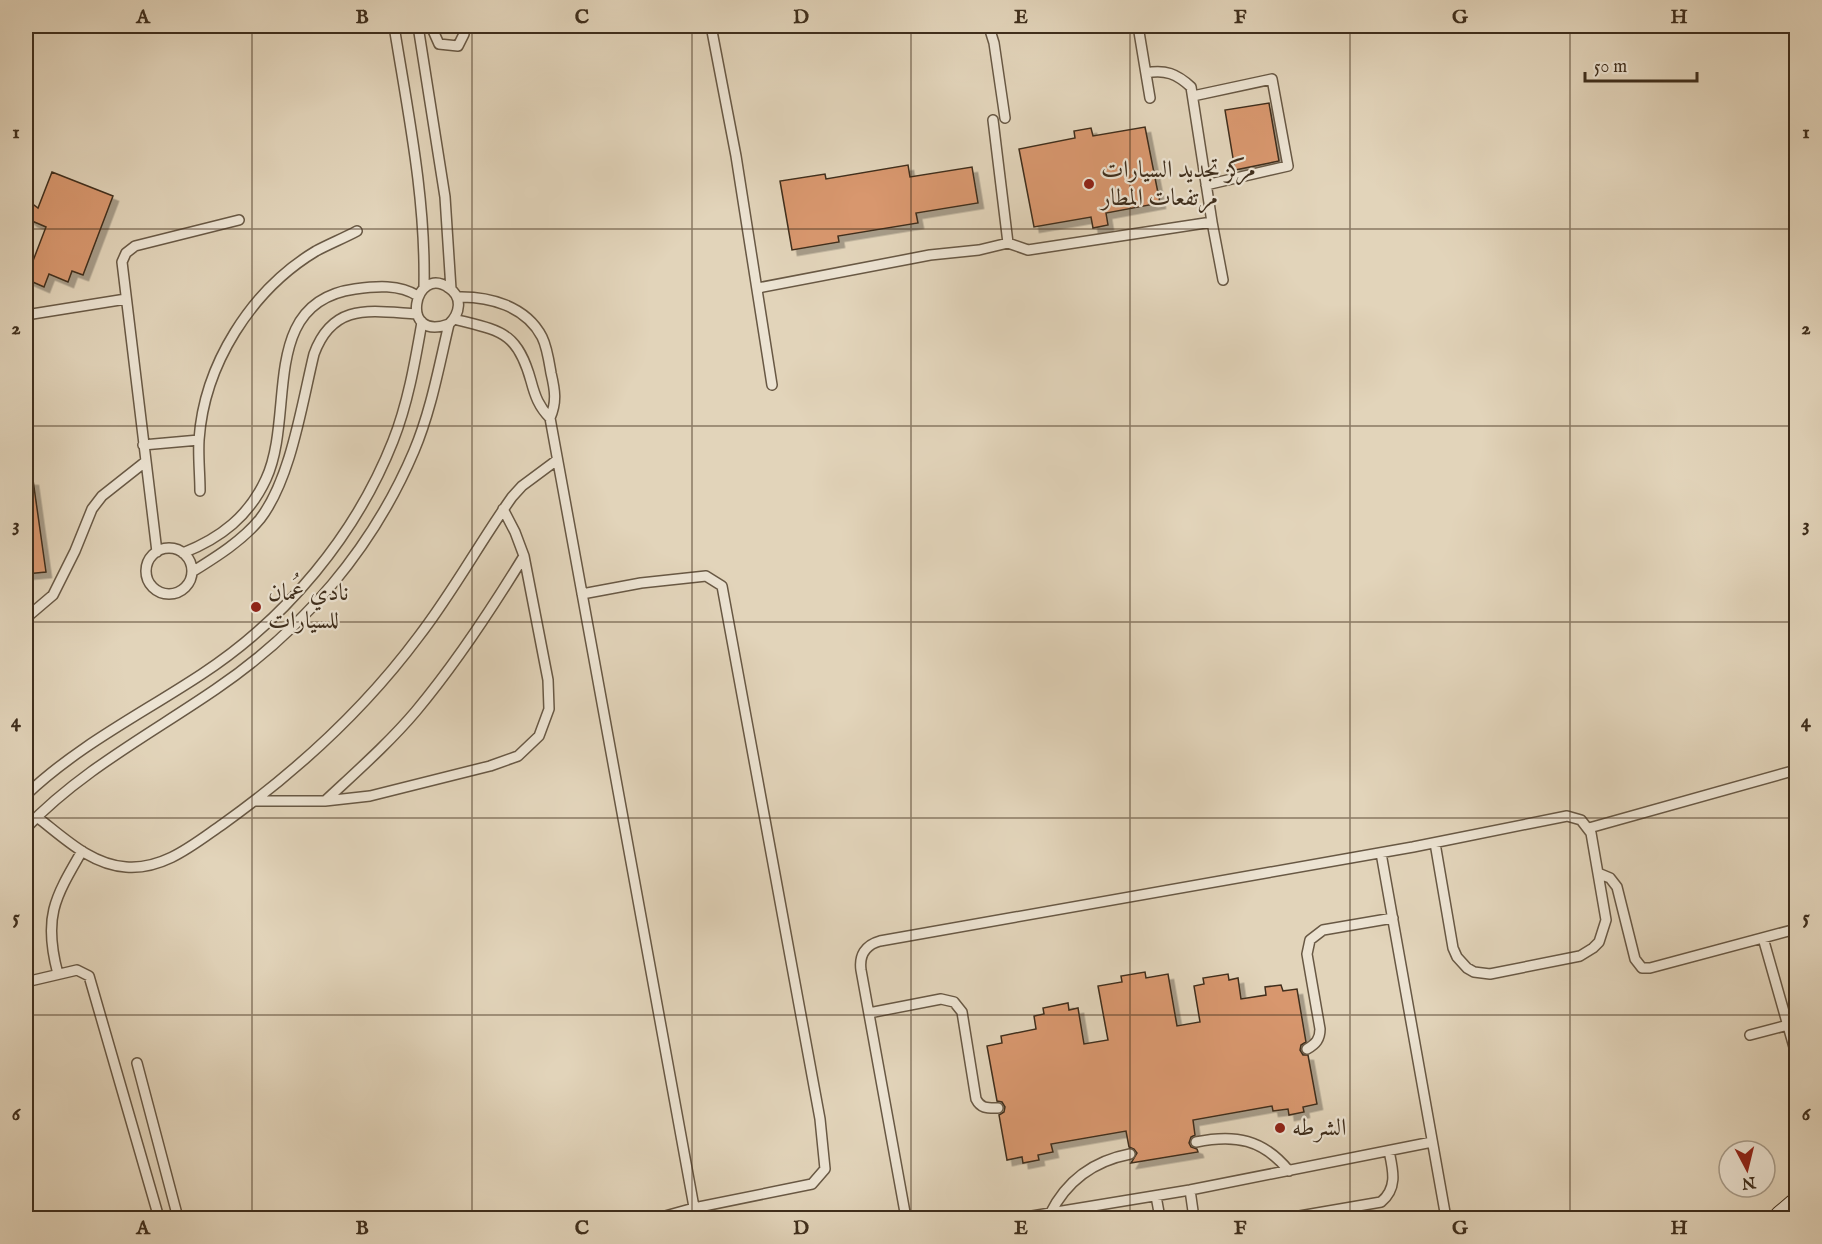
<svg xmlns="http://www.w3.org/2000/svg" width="1822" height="1244" font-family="'IM FELL English',Amiri,serif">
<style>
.building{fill:#d8976e;stroke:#3f2e1c;stroke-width:1.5;filter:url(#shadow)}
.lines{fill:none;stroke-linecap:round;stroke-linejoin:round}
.lane-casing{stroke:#685844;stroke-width:12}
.secondary-casing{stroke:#3f2e1c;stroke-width:28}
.lane{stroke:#ece3d2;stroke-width:9}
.secondary{stroke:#ece3d2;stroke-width:26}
.grid{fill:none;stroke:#3f2e1c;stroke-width:1.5;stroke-opacity:0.55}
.poi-dot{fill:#8f2418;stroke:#ece3d2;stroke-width:2}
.labels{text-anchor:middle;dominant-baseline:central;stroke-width:4.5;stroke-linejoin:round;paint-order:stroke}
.poi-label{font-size:24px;fill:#3f2e1c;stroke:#ece3d2;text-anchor:start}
.neatline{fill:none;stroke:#3f2e1c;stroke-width:2}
.grid-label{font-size:20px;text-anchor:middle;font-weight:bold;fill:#3f2e1c}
</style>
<defs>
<filter id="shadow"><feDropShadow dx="5.5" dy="5.5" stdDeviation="0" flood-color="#0004"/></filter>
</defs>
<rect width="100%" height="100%" fill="#e2d4ba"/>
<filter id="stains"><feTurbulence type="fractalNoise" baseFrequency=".00333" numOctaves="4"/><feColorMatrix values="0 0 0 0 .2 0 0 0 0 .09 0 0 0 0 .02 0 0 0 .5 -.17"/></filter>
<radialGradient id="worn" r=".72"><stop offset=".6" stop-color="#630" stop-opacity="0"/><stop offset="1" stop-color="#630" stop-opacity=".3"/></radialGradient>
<path class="building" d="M1269,103L1279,161L1235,170L1225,110Z
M1145,127L1160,203L1106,213L1108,225L1093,228L1091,217L1034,227L1019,149L1075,138L1074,131L1091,128L1093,136Z
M908,165L910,177L972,167L978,203L916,213L918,223L838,236L839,242L792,250L780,181L825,174L826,179Z
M52,172L113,196L83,275L72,271L68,282L49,274L44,287L26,279L46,227L32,221L26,216V199L38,208Z
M26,480H33L46,572L26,574Z
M1145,972L1146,978L1168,974L1177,1026L1200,1022L1194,986L1204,984L1203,978L1228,974L1229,980L1238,978L1241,999L1266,995L1265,987L1281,985L1283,991L1297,989L1306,1042L1301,1045L1300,1050L1303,1055H1308L1317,1104L1303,1107L1304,1112L1289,1115L1288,1109L1273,1111L1272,1106L1193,1120L1195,1135L1191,1137L1189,1143L1191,1147L1197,1149L1198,1152L1131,1163L1137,1153L1134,1149L1129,1147L1126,1131L1051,1144L1053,1152L1038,1155L1039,1160L1023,1163L1022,1157L1007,1160L999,1115L1004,1112L1005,1107L1002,1102L997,1101L987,1046L1002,1043L1001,1036L1036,1029L1034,1016L1044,1014L1043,1008L1068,1003L1069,1010L1078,1008L1084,1044L1108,1040L1098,986L1122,982L1121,976Z"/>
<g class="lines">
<g class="lane-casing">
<path id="lane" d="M394,26C408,113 426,199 424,288
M418,26L445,197L451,289
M431,26L439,44L458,46L464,34L463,26
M711,26L736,156L772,385
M1138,26L1150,98
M989,27L994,43L1005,118
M1146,73C1165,69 1177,74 1191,87L1212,222
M1193,96L1272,79L1288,166L1206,185
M993,120L1008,243
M758,288L930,255L979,250L1008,243L1028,250L1212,222L1223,280
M457,297C489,296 526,306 542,337C547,347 549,361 551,373C555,390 557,402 550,418
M26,315L126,299
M454,319C501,331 517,331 531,381C535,396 539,407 550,418L696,1218
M143,445L199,440
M200,491C200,474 198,457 199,440C204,365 251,290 316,251C329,244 344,238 357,231
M146 571a23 23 0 1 1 46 0a23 23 0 1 1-46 0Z
M157,552L122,262L126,253L135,246L239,220
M183,553C221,538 249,516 266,479C296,414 258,302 355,289C376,286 399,284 418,296
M192,572C216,557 242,541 260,519C291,479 302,403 314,354C333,302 371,311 416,314
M582,594L641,583L706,576L722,586L820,1119L825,1169L812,1184L694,1208L658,1218
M26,618L53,595L75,551L92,509L102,496L145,462
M26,795C77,746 143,713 202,674C286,619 356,535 393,441C408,403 415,362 422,322
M255,801H325L370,796L490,766L518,756L539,736L549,709L548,680L524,556L515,532L503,509
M325,801C356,772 389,743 416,711C457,662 491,610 524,556
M37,817C63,837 91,865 126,867C164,870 194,844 223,824C297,771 364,710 419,636C453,592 480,542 512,497L522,486L557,460
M26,828C80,771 152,733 216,689C303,630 373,548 414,451C431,411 439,366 449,324C460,314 463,297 449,288C414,263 398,343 449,324
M1589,828L1796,770
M1381,853L1446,1218
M1598,873L1610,878L1617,887L1635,959L1642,968H1650L1796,929
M1763,938L1796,1054
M58,974C43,918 54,899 82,851
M30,981L77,970L89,976L159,1218
M869,1013L941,999L954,1002L962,1012L976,1099C981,1109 988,1108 998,1108
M1750,1035L1796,1023
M1307,1049C1316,1044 1320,1039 1320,1029L1307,954L1310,940L1323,930L1393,918
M137,1063L178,1218
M1196,1142C1235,1134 1263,1139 1289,1171
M1190,1190L1194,1218
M1156,1196L1160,1218
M1050,1214C1067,1180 1093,1161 1130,1154
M906,1218L861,970C859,956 865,945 880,941L1413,847L1567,816L1581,820L1591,833L1606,920L1599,942L1593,948L1580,956L1490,974L1474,972L1467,968L1457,957L1453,948L1435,843
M1020,1218L1190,1190L1432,1142
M1288,1218L1381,1202C1398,1188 1393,1170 1389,1151"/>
</g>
<g class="secondary-casing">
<path id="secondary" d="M1783,1218L1796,1207"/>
</g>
<use href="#lane" class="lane"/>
<use href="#secondary" class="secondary"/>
</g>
<path class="grid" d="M252,26V1218M472,26V1218M692,26V1218M911,26V1218M1130,26V1218M1350,26V1218M1570,26V1218M26,229H1796M26,426H1796M26,622H1796M26,818H1796M26,1015H1796"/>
<g class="poi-dot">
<circle cx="1089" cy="184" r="6"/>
<circle cx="256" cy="607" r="6"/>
<circle cx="1280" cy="1128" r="6"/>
</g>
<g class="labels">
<g class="poi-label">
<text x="1101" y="170">مركز تجديد السيارات<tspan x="1101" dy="28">مرتفعات المطار</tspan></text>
<text x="268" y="593">نادي عُمان<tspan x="268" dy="28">للسيارات</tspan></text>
<text x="1292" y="1128">الشرطه</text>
</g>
</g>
<rect width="1822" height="1244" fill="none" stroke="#e2d4ba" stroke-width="66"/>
<g transform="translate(1747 1169) rotate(173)"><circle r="28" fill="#ece3d2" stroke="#a79b89" stroke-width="1.5"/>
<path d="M0-4.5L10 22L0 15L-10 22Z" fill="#8f2418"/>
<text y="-9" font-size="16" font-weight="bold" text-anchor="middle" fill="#3f2e1c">N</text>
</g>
<path d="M1585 72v9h112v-9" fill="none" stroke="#3f2e1c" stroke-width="3"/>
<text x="1594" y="72" font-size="18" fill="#3f2e1c" stroke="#ece3d2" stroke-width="4.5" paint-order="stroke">50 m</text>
<rect x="33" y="33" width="1756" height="1178" class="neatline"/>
<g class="grid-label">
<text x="143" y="23">A</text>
<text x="362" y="23">B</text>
<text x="582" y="23">C</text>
<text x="801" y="23">D</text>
<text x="1021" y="23">E</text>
<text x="1240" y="23">F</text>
<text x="1460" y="23">G</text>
<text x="1679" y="23">H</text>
<text x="16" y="138">1</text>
<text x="1806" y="138">1</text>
<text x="16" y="334">2</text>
<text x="1806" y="334">2</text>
<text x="16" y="531">3</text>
<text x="1806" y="531">3</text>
<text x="16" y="727">4</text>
<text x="1806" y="727">4</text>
<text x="16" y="923">5</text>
<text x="1806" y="923">5</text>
<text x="16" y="1120">6</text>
<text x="1806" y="1120">6</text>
<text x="143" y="1234">A</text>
<text x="362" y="1234">B</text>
<text x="582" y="1234">C</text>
<text x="801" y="1234">D</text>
<text x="1021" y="1234">E</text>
<text x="1240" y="1234">F</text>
<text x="1460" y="1234">G</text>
<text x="1679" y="1234">H</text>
</g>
<rect width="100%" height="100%" filter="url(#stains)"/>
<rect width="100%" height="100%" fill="url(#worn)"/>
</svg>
